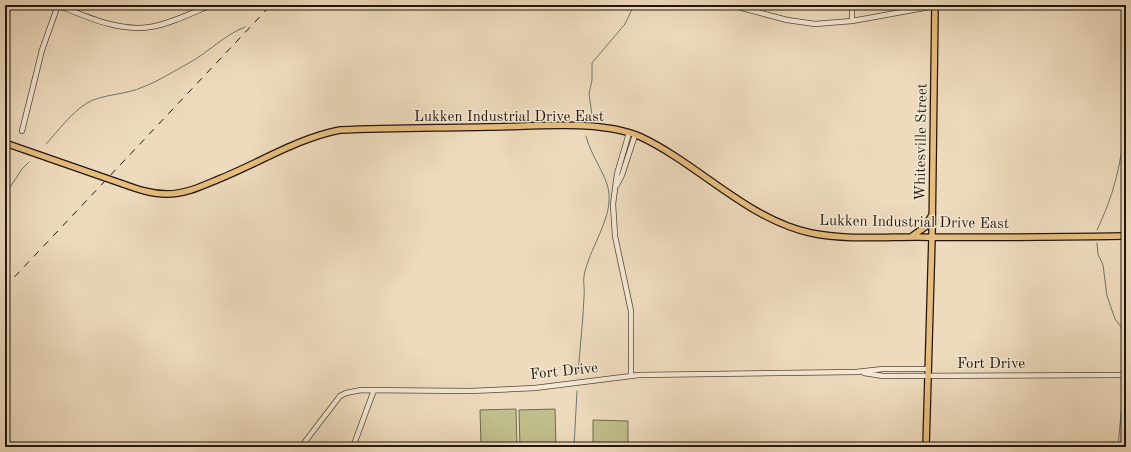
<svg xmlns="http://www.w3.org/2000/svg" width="1131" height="452" font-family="'Old Standard TT',serif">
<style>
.grass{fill:#c0be8c;stroke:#706a4c}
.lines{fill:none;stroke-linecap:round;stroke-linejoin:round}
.stream{stroke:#697971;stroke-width:1}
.minor-casing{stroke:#544739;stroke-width:6}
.major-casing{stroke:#21160d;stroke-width:8}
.minor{stroke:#f4e8d4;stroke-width:4.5}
.major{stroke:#e7be7e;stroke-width:5.5}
.rail{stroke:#21160d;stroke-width:1;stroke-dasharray:7 7;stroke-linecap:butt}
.major-bridge-casing{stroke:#21160d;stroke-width:8;stroke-linecap:butt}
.major-bridge{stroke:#e7be7e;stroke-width:5.5}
.labels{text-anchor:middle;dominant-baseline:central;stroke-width:3;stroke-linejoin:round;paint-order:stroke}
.street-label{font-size:15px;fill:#21160d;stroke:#f4e8d4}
</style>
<rect width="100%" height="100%" fill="#eedbbd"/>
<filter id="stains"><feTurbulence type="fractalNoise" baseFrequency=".005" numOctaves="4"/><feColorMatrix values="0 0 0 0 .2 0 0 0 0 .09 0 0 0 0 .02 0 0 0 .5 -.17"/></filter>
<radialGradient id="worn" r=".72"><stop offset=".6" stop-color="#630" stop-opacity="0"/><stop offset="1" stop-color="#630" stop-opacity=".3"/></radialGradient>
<path class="grass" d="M516,409L517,447H481L480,410Z
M555,409L556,447H520L519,410Z
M593,420L628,421V447H593Z"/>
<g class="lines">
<path class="stream" d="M592,115L589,94L592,80V63L625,24L634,5
M46,144C59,130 71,113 87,103C102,94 126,95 143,87C159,81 174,71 189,63C209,52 224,35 245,27
M5,195L22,169L29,162
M1097,230C1113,197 1121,166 1124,130
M1097,243L1098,254L1103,265L1107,296L1115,319L1124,331L1126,340
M578,373C580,348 583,322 584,297C585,290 583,283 584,276C589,249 611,221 609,195C609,178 590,155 586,136
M574,447L577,391
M1118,447L1122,402L1126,384"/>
<g class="minor-casing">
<path id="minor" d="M57,5C85,16 118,32 150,27C170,24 192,13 211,5
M109,5H125
M731,5L787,20L815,24L852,21L935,6
M852,5V21
M22,131L42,50L58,5
M629,133L617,174L613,204L615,236L631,311V376
M617,185L622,175L635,135
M864,373L883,376L1126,375
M301,447L340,396L346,393L361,390L470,391L535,388L639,375L856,372L883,369H927
M353,447L374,390"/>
</g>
<g class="major-casing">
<path id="major" d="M5,143L97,175
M123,184C137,189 151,194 167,194C186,194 202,186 219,179C259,163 298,138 340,130C389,128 438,128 487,127C531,127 601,119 641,137C700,165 747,219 811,233C845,240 883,237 917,237C987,238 1056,237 1126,236
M911,237L925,227L932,215
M926,447L932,237L935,5"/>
</g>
<use href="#minor" class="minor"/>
<use href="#major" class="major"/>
<path class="rail" d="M5,287L271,5"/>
<g class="major-bridge-casing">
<path id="major-bridge" d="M97,175L123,184"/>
</g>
<use href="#major-bridge" class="major-bridge"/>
</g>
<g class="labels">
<g class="street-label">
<text x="509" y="117">Lukken Industrial Drive East</text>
<text transform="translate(922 142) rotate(-89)">Whitesville Street</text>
<text transform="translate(914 223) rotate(1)">Lukken Industrial Drive East</text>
<text x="991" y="364">Fort Drive</text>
<text transform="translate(564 372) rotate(-6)">Fort Drive</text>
</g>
</g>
<rect width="1131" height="452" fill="none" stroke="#eedbbd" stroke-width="20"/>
<rect x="6" y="6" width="1119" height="440" fill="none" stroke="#21160d" stroke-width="2"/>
<rect x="10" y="10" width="1111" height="432" fill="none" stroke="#21160d"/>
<rect width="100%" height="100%" filter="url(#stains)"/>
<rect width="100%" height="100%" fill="url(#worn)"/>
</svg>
